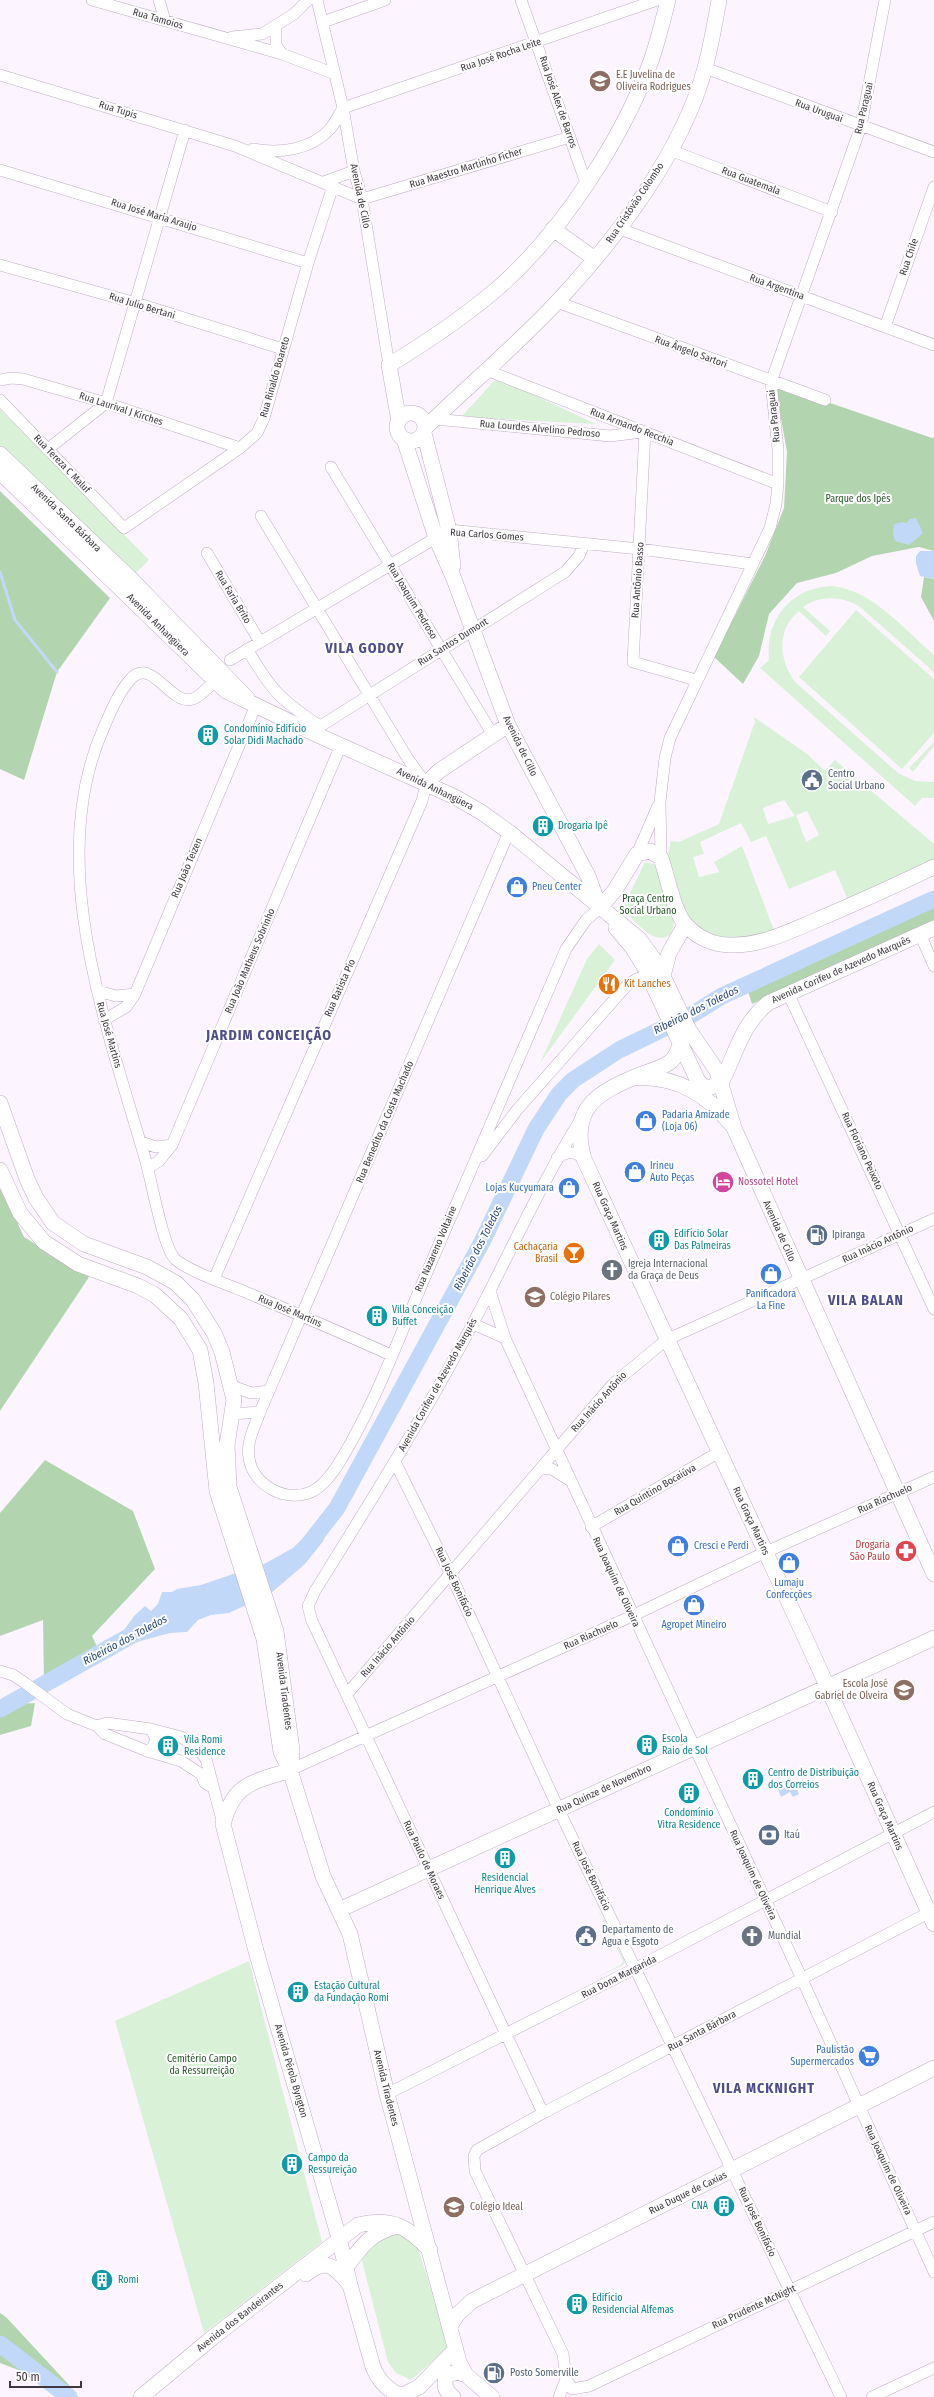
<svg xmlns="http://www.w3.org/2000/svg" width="934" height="2397" font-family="'Fira Sans Condensed',sans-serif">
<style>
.green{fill:#d9f1d7;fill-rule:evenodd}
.forest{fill:#b2d5af}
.water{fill:#c2d8f8}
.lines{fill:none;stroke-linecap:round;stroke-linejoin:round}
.stream{stroke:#c2d8f8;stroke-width:3}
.river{stroke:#c2d8f8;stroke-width:17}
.minor-casing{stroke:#beadc3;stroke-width:12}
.major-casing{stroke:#beadc3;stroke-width:16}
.minor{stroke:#fff;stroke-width:11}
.major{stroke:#fff;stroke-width:15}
.labels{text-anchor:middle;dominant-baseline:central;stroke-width:4;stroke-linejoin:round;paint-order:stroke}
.street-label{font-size:10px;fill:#3e3740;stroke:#fff}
.education-label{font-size:10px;fill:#785e54;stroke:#fff;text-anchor:start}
.park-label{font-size:10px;fill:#255525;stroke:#fff}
.culture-label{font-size:10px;fill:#0d838f;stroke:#fff;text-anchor:start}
.service-label{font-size:10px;fill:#4e5e75;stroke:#fff;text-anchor:start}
.shop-label{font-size:10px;fill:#366cbe;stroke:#fff;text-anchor:start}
.food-label{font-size:10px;fill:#c56008;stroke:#fff;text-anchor:start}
.hotel-label{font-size:10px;fill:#b23c85;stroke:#fff;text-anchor:start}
.worship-label{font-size:10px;fill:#5b616d;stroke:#fff;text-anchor:start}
.health-label{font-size:10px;fill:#be3a42;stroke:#fff;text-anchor:end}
.water-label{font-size:11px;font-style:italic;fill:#254678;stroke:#fff}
.district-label{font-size:14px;font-weight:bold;letter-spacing:1px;fill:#4f4c8a;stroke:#fff}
</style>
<rect width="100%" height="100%" fill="#fcf5ff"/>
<path class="green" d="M497,378L596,424L461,417Z
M0,409L149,560L129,580L0,450Z
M833,586C872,590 906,631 934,655V672L860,607C842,596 821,595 803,607L830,631L826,636L799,611C776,630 779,660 795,682L898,773L915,781L934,782V798H922L915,806L760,668L769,660C765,618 792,587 833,586Z
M856,610L934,679V733L902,769L799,677Z
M754,717L807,754L825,771L835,760L934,844V864L849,902L835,870L789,889L766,836L751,842L741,823L700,842L704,854L693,857L699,877L719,872L714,862L742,846L775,933L763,939L716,940L689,923L667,860L671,841L679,842L719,824L752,730L755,722ZM784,800L795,816L768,824L763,808ZM807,811L819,835L806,842L796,815Z
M934,742V746L913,772L909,768Z
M645,862L654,864L675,920L671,934C655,948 637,922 625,912L624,906Z
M599,944L615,960L540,1063L587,959Z
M588,1890L625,1962L623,1965L596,1978L622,1964L623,1961Z
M249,1961L322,2242L204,2333L115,2021Z
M384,2233L402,2234L415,2238L449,2347L411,2380L396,2373L388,2362L362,2261L370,2245Z"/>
<path class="forest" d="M775,384L932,438L934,437V551L919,547L872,556L836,573L797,583L769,614L759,656L743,684L714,657L765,556L784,508L787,452Z
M0,491L110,598L57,672L24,780L0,769Z
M924,577L934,579V621L921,597Z
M934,899V920L752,1004L746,985Z
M0,1185L24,1237L89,1277L0,1411Z
M45,1460L133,1511L155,1569L92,1636L100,1653L44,1684L43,1620L0,1636V1513Z
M35,1703L31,1726L0,1735V1705Z
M0,2313L6,2317L70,2386L34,2376L0,2363Z"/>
<path class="water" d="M916,518L923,533L909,545L895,541L893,533L894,524L902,522L906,523L910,519Z
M920,551H934V579L920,576L916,564V556Z
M323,1526L324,1540L305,1564L270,1594L229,1613L211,1615L198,1620L187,1632L170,1633L122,1646L119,1637L134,1616L145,1606L151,1611L158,1604L162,1592H172L177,1589L201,1585L236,1573L253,1570L293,1548L314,1527Z
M794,1782L799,1794L793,1797L790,1792L781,1797L778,1789Z"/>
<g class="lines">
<path class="stream" d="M0,572L15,620L57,672"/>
<path class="river" d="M309,1544L337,1508L482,1242L536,1129L559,1094L573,1080L619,1050L693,1014L722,996L934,899
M0,1709L141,1630
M0,2344L69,2397"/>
<g class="minor-casing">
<path id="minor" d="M92,0L282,54L335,74
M159,0L165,21
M317,0L343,108L354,171L362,199L389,365
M521,0L586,183
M323,22L385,0
M276,27V45L282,54
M232,37L262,34L294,14L308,0
M705,68L934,152
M0,75L235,146L362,199L570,137
M253,149C279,154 311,150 330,129C335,123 339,115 343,108L657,0
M670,150L832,212
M0,170L308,263
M324,182L354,171
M620,229L934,345
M0,265L136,303L283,349
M557,302L825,400
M885,327L934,187
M486,370L778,484
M0,380L11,378L23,379L106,403L240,448
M0,400L124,528L240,448L257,433L264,418L308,263L333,186
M435,419L610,436L642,432
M645,432L633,662L696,680
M48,449L106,403L185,130
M331,467L493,735
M207,553L260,642
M247,649C271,690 280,700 320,726
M230,660L449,530L640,549L753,564
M215,681C208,687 201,696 193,699C170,707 151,653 129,681C118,694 111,711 104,727C44,861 106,1023 144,1155C151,1176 162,1245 175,1259C188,1271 226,1284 243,1291C293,1312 342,1333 391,1355
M311,732L565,572L579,556L584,544
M509,832L260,1412C255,1426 246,1442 249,1458C253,1485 285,1503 311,1492C322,1487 332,1474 339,1463C376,1403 400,1334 428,1270C474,1163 520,1056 566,949L586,920L600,908
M637,854L658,806
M661,858L660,802L665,758L670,738L770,528L776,504L778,484V450L771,382L861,126L885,0
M920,934L934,966
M98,991L116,996L135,994
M788,993L934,1309
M104,1020L126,1007L135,994L256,705
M141,1142L156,1147L172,1145
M482,1156L517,1110L628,984L639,978L651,979
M557,1158C568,1151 574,1151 584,1159
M148,1168L159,1161L172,1145L341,745
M214,1279L422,801L426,784L408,759L261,516
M490,1291L505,1338L802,1979L934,2272
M473,1324L505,1338
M232,1386L251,1393L269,1391
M232,1414L260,1412
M395,1462L451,1575L559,1810L841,2397
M540,1469H552L569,1480
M591,1527L719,1452
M0,1671L13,1675L25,1683L67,1714L97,1726L105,1734L147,1751L181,1761L201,1774L205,1783L212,1787
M347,1694L613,1384L666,1340L934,1219
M97,1726L107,1723L151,1729L181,1737L196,1746L206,1759L223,1824
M147,1751L153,1747L156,1739L151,1729
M290,1770L632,1616L766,1552L934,1477
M387,2094L636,1968L934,1812
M543,2113L312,1621L308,1606L315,1591C369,1504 423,1418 471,1327C508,1258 539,1186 581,1119
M572,2389L566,2379L563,2354L475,2171L474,2156L477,2150L543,2113L934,1910
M572,2389L589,2386L934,2222
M559,2397L566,2379
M872,2397L934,2368"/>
</g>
<g class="major-casing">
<path id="major" d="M553,229L595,259
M397 427a14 14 0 1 1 28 0a14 14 0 1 1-28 0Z
M399,421L389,365C427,342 464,317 498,288C561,233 622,140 651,61C658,41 663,20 668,0
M425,428C469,385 516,346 558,301C616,239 683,151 705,68C711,46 715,23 719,0
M424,433L449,530L453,566
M404,439L436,538L454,579L508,725L588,876L599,906
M0,454L133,581L247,698
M0,472L226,691L311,732L455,797L481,812L509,832L639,939L656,962L689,1030L717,1071L734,1128L934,1574
M426,784L439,771L508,725
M600,908L615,890L637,854L650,851L661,858C667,875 674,914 687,926C698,938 714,945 730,945C760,946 788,932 814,921C855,904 894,886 934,867
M616,928L632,947L645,968L698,1081C705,1090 711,1088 721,1083
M663,976L669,953L685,925
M681,1041C679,1048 677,1057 670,1062C662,1068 651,1071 642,1074C598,1092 569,1107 584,1159L809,1646L934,1924
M639,1078C675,1076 708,1095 730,1123
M721,1083C736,1054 741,1025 768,1003L934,928
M0,1103L27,1179L36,1198L53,1223L84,1244L147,1267L176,1283L193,1300L214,1333L222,1352L234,1400L227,1445L229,1487L276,1631L292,1750L291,1769
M0,1170L20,1213L44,1242L78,1264L138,1286L155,1295L181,1319L200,1350L206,1383L217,1491L264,1639L281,1752L290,1770L323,1876L350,1934L387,2094L459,2362L466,2375L492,2397
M290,1770C253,1783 234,1782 223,1824L256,1951L339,2238L350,2285L373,2367C379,2382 389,2392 405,2397
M339,1910L934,1638
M347,2266C363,2244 370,2234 396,2226
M306,2274C327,2257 335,2267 350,2285
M450,2326L457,2315L472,2301L934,2068
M401,2396L419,2387L455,2350
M141,2397L212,2338L358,2225C391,2217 407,2226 430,2250
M453,2397C445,2391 443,2384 447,2375L458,2372L466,2375"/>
</g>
<use href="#minor" class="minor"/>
<use href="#major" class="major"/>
</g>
<defs>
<g id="school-disc" transform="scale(1.15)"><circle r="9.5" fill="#8d6e63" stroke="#fff"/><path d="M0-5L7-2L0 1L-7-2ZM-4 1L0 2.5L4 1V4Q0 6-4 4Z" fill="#fff"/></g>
<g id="building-disc" transform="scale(1.15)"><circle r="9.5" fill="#0f9aa8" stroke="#fff"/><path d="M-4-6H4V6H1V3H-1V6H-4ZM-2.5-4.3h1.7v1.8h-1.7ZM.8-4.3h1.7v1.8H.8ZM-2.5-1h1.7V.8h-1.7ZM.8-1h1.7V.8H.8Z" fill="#fff"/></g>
<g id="civic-disc" transform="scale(1.15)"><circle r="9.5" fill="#5c6f8a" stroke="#fff"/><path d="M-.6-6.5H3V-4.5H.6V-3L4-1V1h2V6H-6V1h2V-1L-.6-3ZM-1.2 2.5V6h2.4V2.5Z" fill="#fff"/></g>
<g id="shop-disc" transform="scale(1.15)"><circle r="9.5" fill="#3f7fe0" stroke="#fff"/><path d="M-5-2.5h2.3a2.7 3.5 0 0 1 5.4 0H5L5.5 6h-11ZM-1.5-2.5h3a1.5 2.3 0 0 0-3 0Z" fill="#fff"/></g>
<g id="restaurant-disc" transform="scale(1.15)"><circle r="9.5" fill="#e8710a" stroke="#fff"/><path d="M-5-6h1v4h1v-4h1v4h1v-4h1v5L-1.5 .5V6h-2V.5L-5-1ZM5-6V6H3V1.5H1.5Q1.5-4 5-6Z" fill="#fff"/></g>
<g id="hotel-disc" transform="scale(1.15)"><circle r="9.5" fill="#d1479c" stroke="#fff"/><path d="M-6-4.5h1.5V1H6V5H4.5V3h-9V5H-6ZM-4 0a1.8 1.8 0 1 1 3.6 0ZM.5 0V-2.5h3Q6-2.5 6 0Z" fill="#fff"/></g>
<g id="fuel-disc" transform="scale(1.15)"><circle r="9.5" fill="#5c6f8a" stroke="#fff"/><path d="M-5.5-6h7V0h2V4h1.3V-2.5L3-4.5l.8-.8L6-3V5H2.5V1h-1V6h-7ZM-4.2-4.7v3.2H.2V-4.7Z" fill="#fff"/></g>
<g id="bar-disc" transform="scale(1.15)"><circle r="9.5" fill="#e8710a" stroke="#fff"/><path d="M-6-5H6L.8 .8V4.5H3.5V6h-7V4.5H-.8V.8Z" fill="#fff"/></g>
<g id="church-disc" transform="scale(1.15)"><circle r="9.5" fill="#6b7280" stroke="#fff"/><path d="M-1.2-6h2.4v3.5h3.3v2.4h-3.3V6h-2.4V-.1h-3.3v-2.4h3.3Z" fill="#fff"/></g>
<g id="pharmacy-disc" transform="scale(1.15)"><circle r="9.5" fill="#e0444e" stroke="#fff"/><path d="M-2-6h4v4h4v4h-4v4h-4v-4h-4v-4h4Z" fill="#fff"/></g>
<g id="bank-disc" transform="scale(1.15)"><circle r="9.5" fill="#5c6f8a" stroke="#fff"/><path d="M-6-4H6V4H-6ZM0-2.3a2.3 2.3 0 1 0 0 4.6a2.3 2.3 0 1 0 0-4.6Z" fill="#fff"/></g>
<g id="supermarket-disc" transform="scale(1.15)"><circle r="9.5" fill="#3f7fe0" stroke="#fff"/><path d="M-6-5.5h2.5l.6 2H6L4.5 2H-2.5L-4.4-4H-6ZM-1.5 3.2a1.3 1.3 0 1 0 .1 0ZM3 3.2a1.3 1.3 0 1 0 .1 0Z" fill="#fff"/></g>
</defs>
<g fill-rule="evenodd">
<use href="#school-disc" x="600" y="81"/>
<use href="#building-disc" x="208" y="735"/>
<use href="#civic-disc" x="812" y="780"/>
<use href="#building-disc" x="543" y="826"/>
<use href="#shop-disc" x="517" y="887"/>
<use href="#restaurant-disc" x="609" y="984"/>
<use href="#shop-disc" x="646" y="1121"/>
<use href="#shop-disc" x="635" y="1172"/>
<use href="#hotel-disc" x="723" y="1182"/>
<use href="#shop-disc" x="569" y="1188"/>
<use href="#fuel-disc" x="817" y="1235"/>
<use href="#building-disc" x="659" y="1240"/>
<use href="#bar-disc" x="574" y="1253"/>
<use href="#church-disc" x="612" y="1270"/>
<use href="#shop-disc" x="771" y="1274"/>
<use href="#school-disc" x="535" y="1297"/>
<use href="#building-disc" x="377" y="1316"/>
<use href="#shop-disc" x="678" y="1546"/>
<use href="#pharmacy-disc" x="906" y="1551"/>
<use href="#shop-disc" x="789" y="1563"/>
<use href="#shop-disc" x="694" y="1605"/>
<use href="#school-disc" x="904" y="1690"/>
<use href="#building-disc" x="647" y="1745"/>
<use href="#building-disc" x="168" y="1746"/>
<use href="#building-disc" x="753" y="1779"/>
<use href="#building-disc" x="689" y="1793"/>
<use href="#bank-disc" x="769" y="1835"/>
<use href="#building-disc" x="505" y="1858"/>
<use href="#civic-disc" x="586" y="1936"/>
<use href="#church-disc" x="752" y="1936"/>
<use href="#building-disc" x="298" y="1992"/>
<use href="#supermarket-disc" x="869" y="2056"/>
<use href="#building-disc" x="292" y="2164"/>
<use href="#building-disc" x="724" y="2206"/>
<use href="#school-disc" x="454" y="2207"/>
<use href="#building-disc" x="102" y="2280"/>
<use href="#building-disc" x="577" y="2304"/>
<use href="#fuel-disc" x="494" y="2373"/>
</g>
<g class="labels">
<g class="street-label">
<text transform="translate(158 19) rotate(16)">Rua Tamoios</text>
<text transform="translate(501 55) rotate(-19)">Rua José Rocha Leite</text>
<text transform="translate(558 102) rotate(71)">Rua José Alex de Barros</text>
<text transform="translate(864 108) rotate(-77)">Rua Paraguai</text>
<text transform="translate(118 110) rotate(17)">Rua Tupis</text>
<text transform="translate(819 111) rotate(20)">Rua Uruguai</text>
<text transform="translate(466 168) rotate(-17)">Rua Maestro Martinho Ficher</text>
<text transform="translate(751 181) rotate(21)">Rua Guatemala</text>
<text transform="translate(360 196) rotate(78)">Avenida de Cillo</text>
<text transform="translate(635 203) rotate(-56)">Rua Cristóvão Colombo</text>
<text transform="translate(154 215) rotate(17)">Rua José Maria Araujo</text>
<text transform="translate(909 257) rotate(-71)">Rua Chile</text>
<text transform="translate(777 287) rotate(20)">Rua Argentina</text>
<text transform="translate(142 306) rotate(17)">Rua Julio Bertani</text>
<text transform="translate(691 352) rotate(20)">Rua Ângelo Sartori</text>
<text transform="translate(275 377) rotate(-74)">Rua Rinaldo Boareto</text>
<text transform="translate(121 409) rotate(18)">Rua Laurival J Kirches</text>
<text transform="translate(774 416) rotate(-96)">Rua Paraguai</text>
<text transform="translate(632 427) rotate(21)">Rua Armando Recchia</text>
<text transform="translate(540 429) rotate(5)">Rua Lourdes Alvelino Pedroso</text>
<text transform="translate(62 464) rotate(46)">Rua Tereza C Maluf</text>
<text transform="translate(66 518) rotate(44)">Avenida Santa Bárbara</text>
<text transform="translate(487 535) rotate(4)">Rua Carlos Gomes</text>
<text transform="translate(638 580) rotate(-86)">Rua Antônio Basso</text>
<text transform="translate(233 597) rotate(59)">Rua Faria Brito</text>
<text transform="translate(412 601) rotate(59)">Rua Joaquim Pedroso</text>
<text transform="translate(158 625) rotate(45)">Avenida Anhangüera</text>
<text transform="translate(453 642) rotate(-32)">Rua Santos Dumont</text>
<text transform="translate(520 746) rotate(64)">Avenida de Cillo</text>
<text transform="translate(435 789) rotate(26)">Avenida Anhangüera</text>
<text transform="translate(187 868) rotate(-67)">Rua João Teizen</text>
<text transform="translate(250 961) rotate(-67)">Rua João Matheus Sobrinho</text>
<text transform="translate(841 970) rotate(-24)">Avenida Corifeu de Azevedo Marquês</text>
<text transform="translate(340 988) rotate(-66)">Rua Batista Pio</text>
<text transform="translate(109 1035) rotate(74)">Rua José Martins</text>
<text transform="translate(385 1122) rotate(-67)">Rua Benedito da Costa Machado</text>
<text transform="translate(862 1151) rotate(65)">Rua Floriano Peixoto</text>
<text transform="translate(610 1216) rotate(66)">Rua Graça Martins</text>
<text transform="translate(779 1231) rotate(66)">Avenida de Cillo</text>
<text transform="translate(878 1244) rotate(-25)">Rua Inácio Antônio</text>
<text transform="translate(436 1249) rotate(-67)">Rua Nazareno Voltaine</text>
<text transform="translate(290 1311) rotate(23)">Rua José Martins</text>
<text transform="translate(438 1385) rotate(-61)">Avenida Corifeu de Azevedo Marquês</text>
<text transform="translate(599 1402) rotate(-48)">Rua Inácio Antônio</text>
<text transform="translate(655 1490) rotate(-30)">Rua Quintino Bocaiúva</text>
<text transform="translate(885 1499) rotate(-24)">Rua Riachuelo</text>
<text transform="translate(751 1521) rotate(65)">Rua Graça Martins</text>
<text transform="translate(454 1582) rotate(65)">Rua José Bonifácio</text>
<text transform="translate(616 1582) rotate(65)">Rua Joaquim de Oliveira</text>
<text transform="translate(591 1635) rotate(-24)">Rua Riachuelo</text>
<text transform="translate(388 1647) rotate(-49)">Rua Inácio Antônio</text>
<text transform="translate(284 1691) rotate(83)">Avenida Tiradentes</text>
<text transform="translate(604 1789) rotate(-25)">Rua Quinze de Novembro</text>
<text transform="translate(885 1816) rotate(66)">Rua Graça Martins</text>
<text transform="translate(424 1860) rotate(65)">Rua Paulo de Moraes</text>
<text transform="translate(753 1875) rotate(65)">Rua Joaquim de Oliveira</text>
<text transform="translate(591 1876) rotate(64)">Rua José Bonifácio</text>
<text transform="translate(619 1977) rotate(-27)">Rua Dona Margarida</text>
<text transform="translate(702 2031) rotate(-28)">Rua Santa Bárbara</text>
<text transform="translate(291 2071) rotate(74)">Avenida Pérola Byngton</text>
<text transform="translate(386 2088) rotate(76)">Avenida Tiradentes</text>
<text transform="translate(888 2170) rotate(65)">Rua Joaquim de Oliveira</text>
<text transform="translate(688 2193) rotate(-26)">Rua Duque de Caxias</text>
<text transform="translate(757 2222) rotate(65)">Rua José Bonifácio</text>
<text transform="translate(754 2307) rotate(-25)">Rua Prudente McNight</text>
<text transform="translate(240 2317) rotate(-38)">Avenida dos Bandeirantes</text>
</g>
<g class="education-label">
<text x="616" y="75">E.E Juvelina de<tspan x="616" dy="12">Oliveira Rodrigues</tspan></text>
<text x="550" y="1297">Colégio Pilares</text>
<text x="888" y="1684" text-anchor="end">Escola José<tspan x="888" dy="12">Gabriel de Olveira</tspan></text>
<text x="470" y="2207">Colégio Ideal</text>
</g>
<g class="park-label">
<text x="858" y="499">Parque dos Ipês</text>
<text x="648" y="899">Praça Centro<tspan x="648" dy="12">Social Urbano</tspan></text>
<text x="202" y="2059">Cemitério Campo<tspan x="202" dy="12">da Ressurreição</tspan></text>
</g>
<g class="culture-label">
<text x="224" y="729">Condomínio Edifício<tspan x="224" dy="12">Solar Didi Machado</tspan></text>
<text x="558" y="826">Drogaria Ipê</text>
<text x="674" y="1234">Edifício Solar<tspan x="674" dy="12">Das Palmeiras</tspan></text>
<text x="392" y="1310">Villa Conceição<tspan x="392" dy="12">Buffet</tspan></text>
<text x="662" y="1739">Escola<tspan x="662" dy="12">Raio de Sol</tspan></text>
<text x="184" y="1740">Vila Romi<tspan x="184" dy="12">Residence</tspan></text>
<text x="768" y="1773">Centro de Distribuição<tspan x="768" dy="12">dos Correios</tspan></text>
<text x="689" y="1813" text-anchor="middle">Condomínio<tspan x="689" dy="12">Vitra Residence</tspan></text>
<text x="505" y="1878" text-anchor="middle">Residencial<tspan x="505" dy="12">Henrique Alves</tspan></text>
<text x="314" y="1986">Estação Cultural<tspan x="314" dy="12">da Fundação Romi</tspan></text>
<text x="308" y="2158">Campo da<tspan x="308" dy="12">Ressureição</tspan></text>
<text x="708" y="2206" text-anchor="end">CNA</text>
<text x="118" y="2280">Romi</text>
<text x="592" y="2298">Edifício<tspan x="592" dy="12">Residencial Alfemas</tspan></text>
</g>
<g class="service-label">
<text x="828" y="774">Centro<tspan x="828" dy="12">Social Urbano</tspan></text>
<text x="832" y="1235">Ipiranga</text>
<text x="784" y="1835">Itaú</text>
<text x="602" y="1930">Departamento de<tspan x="602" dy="12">Agua e Esgoto</tspan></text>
<text x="510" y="2373">Posto Somerville</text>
</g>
<g class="shop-label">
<text x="532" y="887">Pneu Center</text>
<text x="662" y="1115">Padaria Amizade<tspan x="662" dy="12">(Loja 06)</tspan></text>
<text x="650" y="1166">Irineu<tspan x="650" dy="12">Auto Peças</tspan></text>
<text x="554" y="1188" text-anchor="end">Lojas Kucyumara</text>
<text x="771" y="1294" text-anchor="middle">Panificadora<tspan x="771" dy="12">La Fine</tspan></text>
<text x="694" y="1546">Cresci e Perdi</text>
<text x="789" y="1583" text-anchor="middle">Lumaju<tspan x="789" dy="12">Confecções</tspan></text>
<text x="694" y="1625" text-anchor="middle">Agropet Mineiro</text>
<text x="854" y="2050" text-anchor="end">Paulistão<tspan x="854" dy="12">Supermercados</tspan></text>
</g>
<g class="food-label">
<text x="624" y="984">Kit Lanches</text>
<text x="558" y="1247" text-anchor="end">Cachaçaria<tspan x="558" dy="12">Brasil</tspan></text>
</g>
<g class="hotel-label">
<text x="738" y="1182">Nossotel Hotel</text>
</g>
<g class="worship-label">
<text x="628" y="1264">Igreja Internacional<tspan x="628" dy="12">da Graça de Deus</tspan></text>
<text x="768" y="1936">Mundial</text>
</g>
<g class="health-label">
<text x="890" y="1545">Drogaria<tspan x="890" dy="12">São Paulo</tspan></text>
</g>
<g class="water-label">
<text transform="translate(696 1010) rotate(-27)">Ribeirão dos Toledos</text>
<text transform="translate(478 1248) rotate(-63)">Ribeirão dos Toledos</text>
<text transform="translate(125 1640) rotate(-28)">Ribeirão dos Toledos</text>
</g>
<g class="district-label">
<text x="365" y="648">VILA GODOY</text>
<text x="269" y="1035">JARDIM CONCEIÇÃO</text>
<text x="866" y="1300">VILA BALAN</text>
<text x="764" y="2088">VILA MCKNIGHT</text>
</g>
</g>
<path d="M10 2381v6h71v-6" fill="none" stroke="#3e3740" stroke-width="2"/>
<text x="16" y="2381" font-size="12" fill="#3e3740" stroke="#ffffff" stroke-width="3" paint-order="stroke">50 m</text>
</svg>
